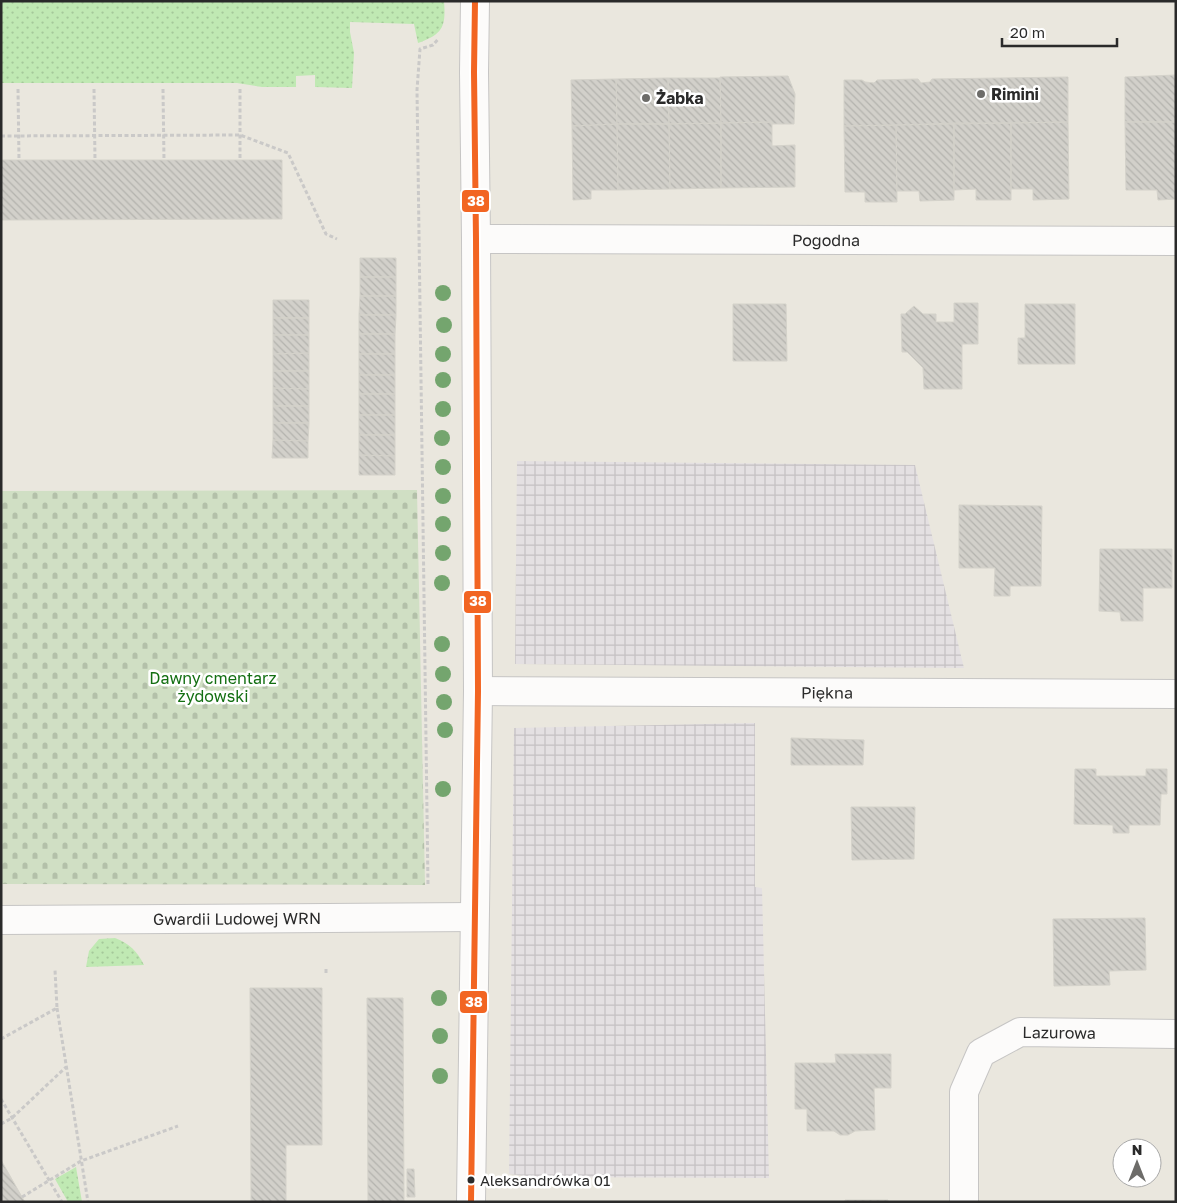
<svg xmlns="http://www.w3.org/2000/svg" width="1177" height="1203" font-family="'Golos Text',sans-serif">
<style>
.industrial{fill:url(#industrial-grid)}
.grass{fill:url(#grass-dots)}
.cemetery{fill:url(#cemetery-stones)}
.building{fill:url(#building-back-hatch);stroke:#d4d2ca}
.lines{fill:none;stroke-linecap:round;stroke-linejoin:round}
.minor-casing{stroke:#c6c5c4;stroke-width:30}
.path{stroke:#cac9c8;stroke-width:3;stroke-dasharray:4 2.5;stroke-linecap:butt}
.minor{stroke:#fcfbfa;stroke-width:28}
.bus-1-casing{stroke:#fff;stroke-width:10}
.bus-1{stroke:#f26522;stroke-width:6}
.tree{fill:#74a56e}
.poi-dot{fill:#6d6c69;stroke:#fff;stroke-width:2}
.bus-dot{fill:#2a2a2a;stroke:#fff;stroke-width:2}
.labels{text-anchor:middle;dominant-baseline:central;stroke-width:5;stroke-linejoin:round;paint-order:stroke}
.bus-label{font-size:15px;fill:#2a2a2a;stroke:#fff;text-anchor:start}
.poi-label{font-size:16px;font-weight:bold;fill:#2a2a2a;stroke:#fff;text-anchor:start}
.street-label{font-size:16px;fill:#2a2a2a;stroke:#fff}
.park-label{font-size:16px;fill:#136f12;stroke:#fff}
.line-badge{stroke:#fff;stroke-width:2}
.badge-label{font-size:14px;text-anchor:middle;font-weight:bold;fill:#fff}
</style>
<defs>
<pattern id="industrial-grid" width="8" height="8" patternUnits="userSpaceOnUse" patternTransform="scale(1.25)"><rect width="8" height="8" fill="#e4e0e2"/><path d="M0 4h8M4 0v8" fill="none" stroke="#c4c0c2"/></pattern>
<pattern id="grass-dots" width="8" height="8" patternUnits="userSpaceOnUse" patternTransform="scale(1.25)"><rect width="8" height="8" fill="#c0e9b3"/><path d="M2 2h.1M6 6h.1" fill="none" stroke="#a5c89a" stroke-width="1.8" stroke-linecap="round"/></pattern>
<pattern id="cemetery-stones" width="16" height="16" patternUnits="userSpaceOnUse" patternTransform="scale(1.25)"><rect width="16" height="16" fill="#d0dfc4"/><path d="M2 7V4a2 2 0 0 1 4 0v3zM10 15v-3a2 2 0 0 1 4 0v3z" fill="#b3c0a9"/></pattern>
<pattern id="building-back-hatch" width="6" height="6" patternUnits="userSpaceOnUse" patternTransform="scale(1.25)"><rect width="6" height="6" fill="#d2d0ca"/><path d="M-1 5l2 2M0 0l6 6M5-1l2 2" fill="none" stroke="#b4b3ae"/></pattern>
</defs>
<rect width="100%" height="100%" fill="#eae7de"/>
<path class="industrial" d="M517,461L915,465L964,668L515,664Z
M755,723V887L762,888L769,1178L534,1177L509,1174L514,728Z"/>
<path class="grass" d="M1,1H444C446,27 443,34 418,43L414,24L350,22V32L354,53L352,88L315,87V75L296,76V87H262L237,83H1Z
M115,938C130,944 137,951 144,965L86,967L89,951L99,939Z
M76,1167L82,1202H68L55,1179Z"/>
<path class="cemetery" d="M417,490L425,885L1,884V491Z"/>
<path class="building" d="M1176,75V122H1125V77Z
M788,76L795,94L794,124H772V122L721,123L720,77Z
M1068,77V122L844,126V80H862L865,82L874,83L877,80L918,79L921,83L930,82L932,79Z
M668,78L669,124H617L616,79Z
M668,78H720L721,123L669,124Z
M616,79L617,124L572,126L571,80Z
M772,122V146L795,145V187L721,188V123Z
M1068,122L1069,199L1033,200V189H1011V123Z
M1125,122H1176V199L1158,200L1157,190H1126Z
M721,123V188L670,189L669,124Z
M954,123V200L920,201L919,191H897L896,125Z
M954,123H1011V200H976V189L954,190Z
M617,124L618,190H591V199L573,200L572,126Z
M617,124H669L670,189L618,190Z
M896,125L897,202H865V192H845L844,126Z
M1,160H282V219L1,220Z
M360,258H396V277H360Z
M360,277H396V296H360Z
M360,296H396V315H359Z
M273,300H309V318H273Z
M954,303H978V344H962V389H924L923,368L907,352H902L901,314H905L914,306L923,314H936V322H954Z
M733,304H786L787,361H733Z
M1025,304H1075V364H1018V338H1025Z
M359,315H396L395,334H359Z
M273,318H309V335H273Z
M359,334H395V354H359Z
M273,335H309V353L273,354Z
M309,353V371H273V354Z
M359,354H395V375H359Z
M273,371H309V389L273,388Z
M359,375H395V394H359Z
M273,388L309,389V406H273Z
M359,394H395V415H359Z
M273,406H309V423H273Z
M359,415H395V435H359Z
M273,423H309L308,441L273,440Z
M359,435H395V456L359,455Z
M273,440L308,441V458H272Z
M359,455L395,456V475H359Z
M959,505L1042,506L1041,586H1010V596H994L995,568H959Z
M1100,549H1172V588H1143V621H1121L1120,612L1099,611Z
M791,738L864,740L863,765H791Z
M1075,769H1096V776H1146V769H1167V794H1161L1160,825H1129V833H1113V825L1074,824Z
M851,807H915L914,859L852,860Z
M1145,918L1146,970L1109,971L1110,985L1054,986L1053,919Z
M250,988H322V1145H286V1202H251Z
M367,998H403L404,1202H368Z
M835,1054H891V1088H874L875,1130L855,1131L848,1135H840L834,1131H807V1109H795V1063H836Z
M1,1160L22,1197L25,1202H1Z
M407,1169H414L415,1197H407Z
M845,1200H888V1202H845Z"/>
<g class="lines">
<g class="minor-casing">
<g id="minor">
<path id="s1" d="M476,239L1176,241"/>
<path id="s2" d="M478,691L1176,694"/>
<path id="s3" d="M1,920L474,917"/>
<path d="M471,1202L478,691L476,239L474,72L475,1"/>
<path id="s4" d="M964,1202V1092L981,1053L1020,1032L1176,1034"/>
</g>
</g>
<path class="path" d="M18,89L19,160
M94,89L95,160
M163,89L164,160
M240,89V160
M1,136L240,135L288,153L326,234L337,239
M428,884L417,90L420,49L433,45L439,38
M326,969V975
M57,1008L88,1202
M1,1039L57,1008L55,970
M1,1099L62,1202
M1,1124L12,1118L66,1067
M22,1197L81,1161L178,1126"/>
<use href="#minor" class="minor"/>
<g class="bus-1-casing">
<path id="bus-1" d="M471,1202L478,691L476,239L474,72L475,1"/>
</g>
<use href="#bus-1" class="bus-1"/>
</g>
<g class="tree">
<circle cx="443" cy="293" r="8"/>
<circle cx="444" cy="325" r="8"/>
<circle cx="443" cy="354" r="8"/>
<circle cx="443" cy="380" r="8"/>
<circle cx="443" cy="409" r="8"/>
<circle cx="442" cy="438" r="8"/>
<circle cx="443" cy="467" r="8"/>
<circle cx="443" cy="496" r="8"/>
<circle cx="443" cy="524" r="8"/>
<circle cx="443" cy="553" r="8"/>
<circle cx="442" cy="583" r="8"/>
<circle cx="442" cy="644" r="8"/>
<circle cx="443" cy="674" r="8"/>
<circle cx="444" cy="702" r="8"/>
<circle cx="445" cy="730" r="8"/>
<circle cx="443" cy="789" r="8"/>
<circle cx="439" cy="998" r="8"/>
<circle cx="440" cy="1036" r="8"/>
<circle cx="440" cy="1076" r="8"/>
</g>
<g class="poi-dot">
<circle cx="981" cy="94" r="5"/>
<circle cx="646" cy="98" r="5"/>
</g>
<circle class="bus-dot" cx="471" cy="1180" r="4.5"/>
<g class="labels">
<g class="bus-label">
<text x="480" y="1180">Aleksandrówka 01</text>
</g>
<g class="poi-label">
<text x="991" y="94">Rimini</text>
<text x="656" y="98">Żabka</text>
</g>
<g class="street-label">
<text stroke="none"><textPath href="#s1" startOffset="350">Pogodna</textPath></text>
<text stroke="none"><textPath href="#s2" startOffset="349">Piękna</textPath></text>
<text stroke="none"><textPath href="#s3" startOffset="236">Gwardii Ludowej WRN</textPath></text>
<text stroke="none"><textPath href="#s4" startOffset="236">Lazurowa</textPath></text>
</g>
<g class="park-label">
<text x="213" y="678">Dawny cmentarz<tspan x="213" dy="18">żydowski</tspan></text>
</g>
</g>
<g class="line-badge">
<rect x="461" y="189" width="29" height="24" rx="5" fill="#f26522"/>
<rect x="463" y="590" width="29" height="24" rx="5" fill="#f26522"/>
<rect x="459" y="990" width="29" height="24" rx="5" fill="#f26522"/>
</g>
<g class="badge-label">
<text x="476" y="206">38</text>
<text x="478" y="606">38</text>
<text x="474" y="1007">38</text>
</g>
<rect width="1177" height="1203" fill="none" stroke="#2a2a2a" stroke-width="5"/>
<g transform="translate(1137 1163)"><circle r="24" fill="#ffffff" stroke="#aaaaaa"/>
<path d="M0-4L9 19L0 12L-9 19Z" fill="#6d6c69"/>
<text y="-8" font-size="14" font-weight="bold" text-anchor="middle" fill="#2a2a2a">N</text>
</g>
<path d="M1002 38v8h115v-8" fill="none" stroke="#2a2a2a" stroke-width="2.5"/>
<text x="1010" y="38" font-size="15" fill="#2a2a2a" stroke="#ffffff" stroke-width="4" paint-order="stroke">20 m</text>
</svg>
